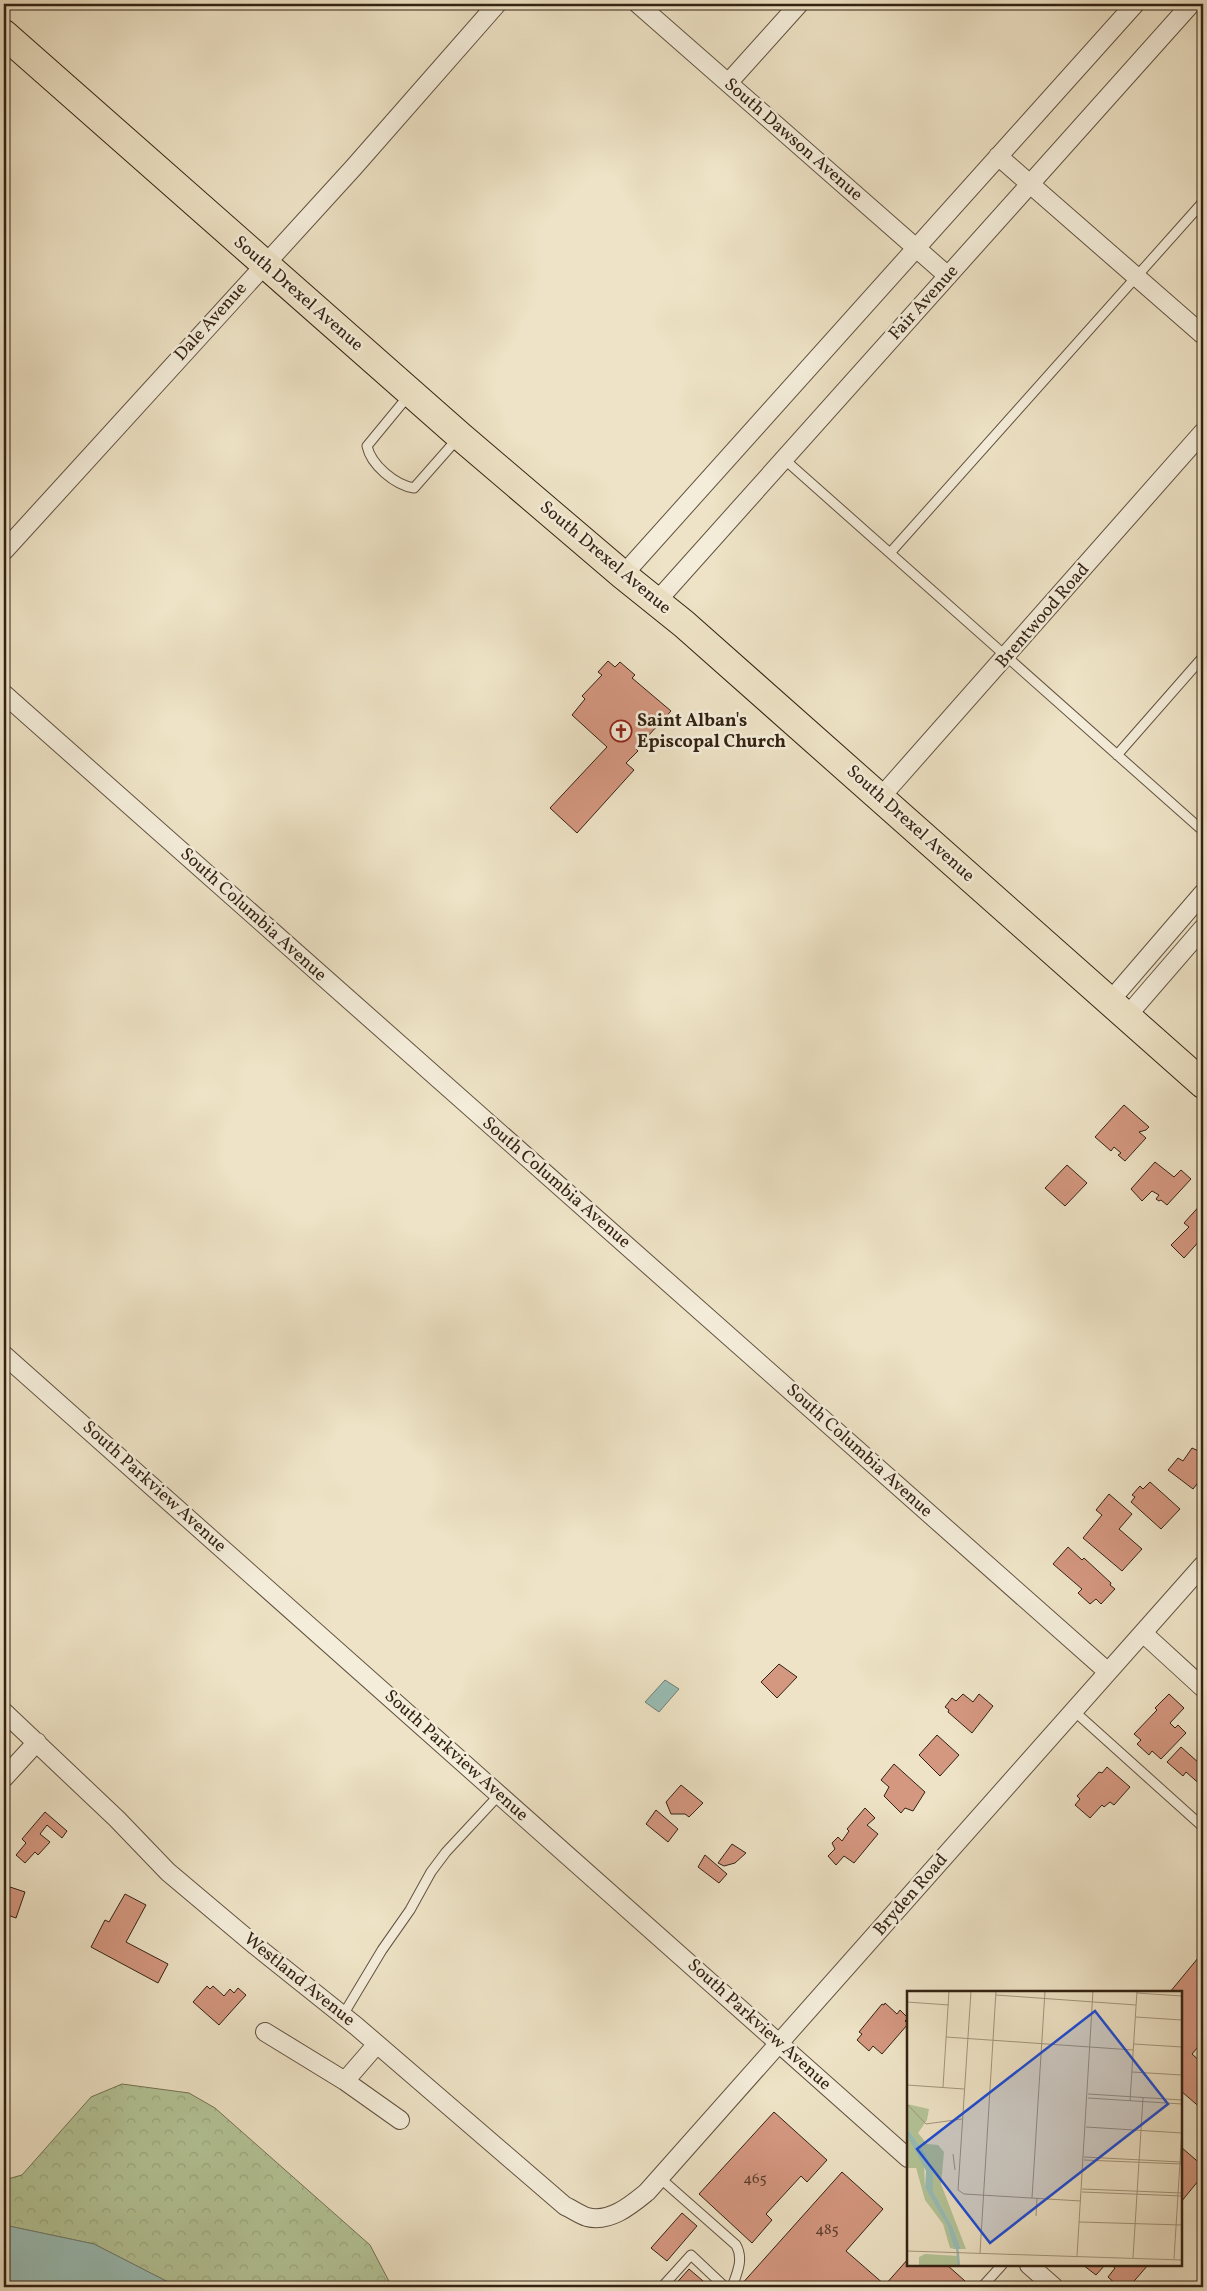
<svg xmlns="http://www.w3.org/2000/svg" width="1207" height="2291" font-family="Vollkorn,serif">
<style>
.forest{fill:url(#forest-crowns);stroke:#747456}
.water{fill:#99beb6;stroke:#708075}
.building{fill:#d49780;stroke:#332213}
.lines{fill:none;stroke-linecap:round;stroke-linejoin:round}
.lane-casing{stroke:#625240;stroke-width:11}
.street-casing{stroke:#625240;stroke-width:20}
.primary-casing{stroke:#332213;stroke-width:30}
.lane{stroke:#f4edda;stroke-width:9}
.street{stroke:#f4edda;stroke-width:18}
.primary{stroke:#eee3c6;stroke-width:28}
.labels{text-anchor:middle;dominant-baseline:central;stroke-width:5;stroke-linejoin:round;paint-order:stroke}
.number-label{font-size:15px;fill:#5b3f2e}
.street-label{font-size:18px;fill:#332213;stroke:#f4edda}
.poi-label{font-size:18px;font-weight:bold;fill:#332213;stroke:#f4edda;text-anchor:start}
.inset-river{fill:none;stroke:#99beb6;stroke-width:2.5}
.inset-road{fill:none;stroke:#a3967e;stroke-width:1}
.view{fill:#1d4ed8;fill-opacity:0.15;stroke:#1d4ed8;stroke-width:2.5}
.inset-edge{fill:none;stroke:#332213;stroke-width:2.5}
</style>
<defs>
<pattern id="forest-crowns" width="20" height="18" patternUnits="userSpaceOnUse" patternTransform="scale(1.25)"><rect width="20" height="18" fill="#b4c598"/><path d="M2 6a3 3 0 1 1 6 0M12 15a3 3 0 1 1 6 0" fill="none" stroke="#9ba982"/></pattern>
</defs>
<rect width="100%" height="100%" fill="#eee3c6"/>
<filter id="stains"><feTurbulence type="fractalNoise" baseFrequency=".004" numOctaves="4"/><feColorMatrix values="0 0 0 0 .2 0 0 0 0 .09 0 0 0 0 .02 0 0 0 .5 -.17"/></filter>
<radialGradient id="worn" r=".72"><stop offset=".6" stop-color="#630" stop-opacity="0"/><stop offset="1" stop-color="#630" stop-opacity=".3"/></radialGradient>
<path class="forest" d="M122,2084L189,2093L215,2108L370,2245L392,2287H191L170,2283L94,2244L4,2225V2180L22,2175L91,2097Z"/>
<path class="water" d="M665,1680L679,1689L659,1712L645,1702Z
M4,2225L94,2244L170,2283L191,2287H4Z"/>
<path class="building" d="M608,661L615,667L620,662L635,675L632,678L671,711L636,749L638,751L626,763L634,770L577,833L550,808L607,747L572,715L585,699L582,696L602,675L598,672Z
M1124,1105L1149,1127L1146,1130L1139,1132L1146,1138L1125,1161L1118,1155L1121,1153L1114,1147L1111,1151L1095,1137Z
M1155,1162L1174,1177L1181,1170L1191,1179L1167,1205L1161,1200L1159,1201L1156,1199L1159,1195L1152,1191L1142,1201L1131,1189Z
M1067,1165L1087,1183L1065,1206L1045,1188Z
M1203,1202V1231L1200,1234L1203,1237L1184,1258L1171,1245L1189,1227L1184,1223Z
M1192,1448L1203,1453V1476L1193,1489L1168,1470L1178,1458L1183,1461Z
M1150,1482L1180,1509L1161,1529L1131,1502L1135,1497L1132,1495L1140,1486L1143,1489Z
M1109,1494L1132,1514L1119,1529L1142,1549L1122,1571L1083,1538L1102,1515L1096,1510Z
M1068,1547L1082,1560L1084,1558L1111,1583L1110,1585L1115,1589L1101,1604L1096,1599L1090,1604L1078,1593L1082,1589L1053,1564Z
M779,1664L797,1677L777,1698L761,1682Z
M963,1694L973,1702L979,1694L993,1706L972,1733L948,1712L949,1710L945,1707L952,1698L956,1701Z
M1169,1694L1184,1708L1170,1723L1175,1728L1178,1725L1186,1733L1161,1759L1152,1751L1149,1755L1137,1744L1141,1740L1134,1734L1157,1710L1155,1708Z
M937,1735L959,1755L940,1776L919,1755Z
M1181,1747L1199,1763L1203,1759V1787L1186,1772L1183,1776L1167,1762Z
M894,1764L925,1792L913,1811L905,1808L901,1813L884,1796L889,1787L881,1780Z
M1107,1767L1130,1787L1114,1805L1110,1802L1104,1807L1102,1805L1090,1818L1075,1805L1080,1799L1077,1796L1099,1772L1102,1773Z
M681,1785L703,1803L689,1817L685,1814H671L666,1802Z
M865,1808L875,1818L867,1825L878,1834L854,1863L844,1856L836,1865L828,1856L835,1849L832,1843L838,1837L842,1841L849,1831L847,1829Z
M656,1810L678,1829L668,1842L646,1824Z
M45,1812L67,1831L62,1838L47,1825L40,1834L50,1842L38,1855L35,1852L25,1863L16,1855L26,1843L22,1839Z
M732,1844L746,1853L735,1863L724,1866L718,1863Z
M705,1855L727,1874L719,1883L698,1867Z
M4,1885L25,1892L16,1918L7,1915L4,1923Z
M125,1894L146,1905L126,1942L168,1964L158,1983L91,1947L105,1920L109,1922Z
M1203,1952V2041L1192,2054L1203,2064V2110L1181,2091V1992H1170Z
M207,1986L210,1989L213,1986L224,1996L230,1989L234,1993L238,1988L246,1995L219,2025L193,2002Z
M885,2003L897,2014L900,2010L908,2018L905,2021L908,2024L882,2054L873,2046L869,2051L857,2040L862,2034L859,2032L882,2004L884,2005Z
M774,2112L827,2160L807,2182L801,2176L766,2214L772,2220L752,2243L699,2194Z
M1181,2147L1203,2166V2175L1181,2202Z
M842,2172L883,2209L846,2251L885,2285L908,2259V2265H947L965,2281L959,2287H819L817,2285L815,2287H742L740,2286Z
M682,2213L697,2226L667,2261L651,2248Z
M1083,2265H1105L1096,2275Z
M1111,2265H1148L1129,2287H1119L1108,2277L1115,2268Z
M689,2269L710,2287H673Z"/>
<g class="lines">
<g class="lane-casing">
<path id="lane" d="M409,395L367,446C371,465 395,485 414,488L458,438
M784,459L1203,831
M890,553L1203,202
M1117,755L1203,657
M1074,1711L1203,1827
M343,2015L382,1950L410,1910L431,1872L446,1852L499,1795
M660,2178L736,2245C744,2259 737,2273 732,2287
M662,2287L691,2255L725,2287
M982,2287L1002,2265"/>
</g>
<g class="street-casing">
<path id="street" d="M638,4L948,276
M728,83L799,4
M998,156L1203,335
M4,551L354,167L497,4
M623,575L1135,4
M657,601L1191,4
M4,694L1108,1672
M880,798L1203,432
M1110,1001L1203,893
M1127,1016L1203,928
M4,1355L908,2158
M1143,1633L1203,1688
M4,1712L117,1819L168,1872L256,1946L356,2026L565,2206C572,2209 580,2215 587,2217C610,2223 631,2205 647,2192L1203,1565
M4,1778L37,1742
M265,2032L345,2081L400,2120
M345,2081L377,2044
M1029,2265L1054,2287"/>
</g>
<g class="primary-casing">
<path id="primary" d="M4,34L460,436L623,575L684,624L1203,1084"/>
</g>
<use href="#lane" class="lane"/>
<use href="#street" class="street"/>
<use href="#primary" class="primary"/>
</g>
<defs>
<g id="church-ring" transform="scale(1.125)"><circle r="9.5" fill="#f4edda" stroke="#8f2418" stroke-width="1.5"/><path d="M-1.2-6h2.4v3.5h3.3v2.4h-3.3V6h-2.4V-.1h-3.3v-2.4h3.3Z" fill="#8f2418"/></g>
</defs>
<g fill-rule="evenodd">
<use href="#church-ring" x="621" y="731"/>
</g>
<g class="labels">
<g class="number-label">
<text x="755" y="2179">465</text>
<text x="827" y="2230">485</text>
</g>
<g class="street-label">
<text transform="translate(793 140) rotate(41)">South Dawson Avenue</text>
<text transform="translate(298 294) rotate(41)">South Drexel Avenue</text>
<text transform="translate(924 303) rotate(-48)">Fair Avenue</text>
<text transform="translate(211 322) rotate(-48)">Dale Avenue</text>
<text transform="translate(605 558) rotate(40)">South Drexel Avenue</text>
<text transform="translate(1043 616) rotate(-49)">Brentwood Road</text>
<text transform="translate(910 824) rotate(42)">South Drexel Avenue</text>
<text transform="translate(253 915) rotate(42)">South Columbia Avenue</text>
<text transform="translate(556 1183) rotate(41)">South Columbia Avenue</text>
<text transform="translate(859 1451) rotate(42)">South Columbia Avenue</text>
<text transform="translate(154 1487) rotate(42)">South Parkview Avenue</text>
<text transform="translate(456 1756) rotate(42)">South Parkview Avenue</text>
<text transform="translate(911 1895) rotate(-49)">Bryden Road</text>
<text transform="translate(299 1980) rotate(39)">Westland Avenue</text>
<text transform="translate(759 2025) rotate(42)">South Parkview Avenue</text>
</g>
<g class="poi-label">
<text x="637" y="721">Saint Alban's<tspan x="637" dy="21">Episcopal Church</tspan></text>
</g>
</g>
<g transform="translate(907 1991)">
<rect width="275" height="275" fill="#eee3c6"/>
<path d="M0,113L22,118L20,129L11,142L20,153L31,154L37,161L34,193L59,258H54L46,236L26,200V181L19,163L0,137ZM0,144L17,173L18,197L40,233L47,258L43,257L36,233L18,209Z" fill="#b4c598"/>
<path d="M0,140L7,148L20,177H0ZM18,263L51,265L52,275H12V266Z" fill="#b4c598"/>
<path d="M0,137L19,163L26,181V200L46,236L54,258H47L40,234L18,197L19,180L0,144Z" fill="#99beb6"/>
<path class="inset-river" d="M50,255L52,275"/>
<path class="inset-road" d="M64,0L51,199L57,203L174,210M230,2L275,5M89,4L229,14M0,11L42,14M229,26L275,29M39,46L226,59M227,53L275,56M225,81L275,84M0,94L57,98M36,96L42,0M181,103L275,109M181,107L275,113M223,110L230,0M0,113L19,133L55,128M179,136L275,142M46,163L48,179M177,166L274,171M177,169L275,173M175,198L275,202M175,201L275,205M125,207L138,0M129,225L130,207M172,231L275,234M0,260L275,269M73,262L89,0M170,265L186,0M226,267L236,107M267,268L275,139"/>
<path class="view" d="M188,20L261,113L83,252L10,158Z"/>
<rect width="275" height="275" class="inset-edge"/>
</g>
<rect width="1207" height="2291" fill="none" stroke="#eee3c6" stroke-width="20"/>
<rect x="5" y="5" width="1197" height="2281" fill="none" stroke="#332213" stroke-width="2.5"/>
<rect x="10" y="10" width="1187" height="2271" fill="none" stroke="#332213"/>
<rect width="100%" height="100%" filter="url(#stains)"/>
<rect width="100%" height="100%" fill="url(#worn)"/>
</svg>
